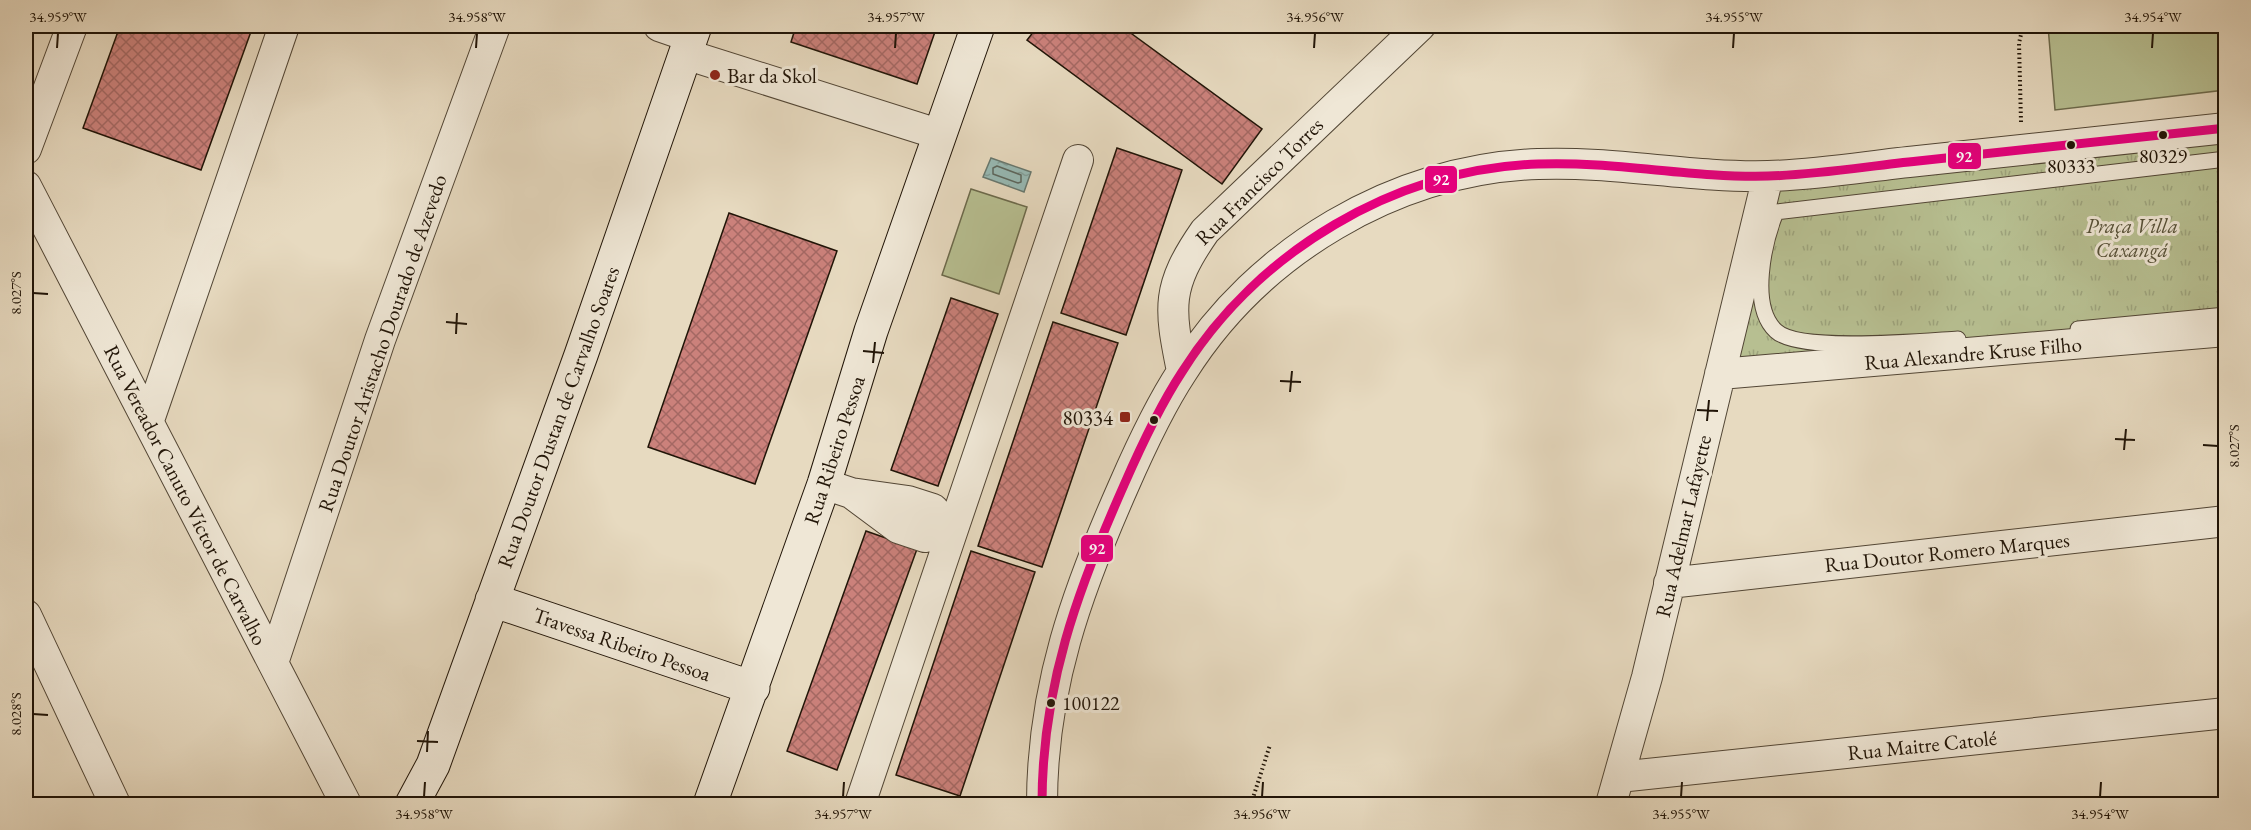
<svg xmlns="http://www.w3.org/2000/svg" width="2251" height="830" font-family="'EB Garamond',serif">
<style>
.grass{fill:#b7bf91;stroke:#6c6a4c;stroke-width:1.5}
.park{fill:url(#park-tufts);stroke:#6c6a4c;stroke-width:1.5}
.water{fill:url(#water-ripples);stroke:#67786f;stroke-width:1.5}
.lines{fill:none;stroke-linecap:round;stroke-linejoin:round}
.shore{stroke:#5c675e;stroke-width:1.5}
.building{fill:url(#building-cross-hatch);stroke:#201407;stroke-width:1.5}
.lane-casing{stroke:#524635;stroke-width:17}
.street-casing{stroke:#524635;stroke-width:32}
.secondary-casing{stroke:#201407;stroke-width:35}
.path{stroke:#201407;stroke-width:4;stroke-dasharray:1.5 3;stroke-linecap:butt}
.lane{stroke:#efe7d6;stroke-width:15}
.street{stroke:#efe7d6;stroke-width:30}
.secondary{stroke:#efe7d6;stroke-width:33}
.bus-1-casing{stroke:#efe7d6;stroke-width:14}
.bus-1{stroke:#e5007d;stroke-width:9}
.ticks{fill:none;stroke:#201407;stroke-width:2}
.poi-dot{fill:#8f2418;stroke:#efe7d6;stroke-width:2}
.bus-dot{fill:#201407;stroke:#efe7d6;stroke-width:2}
.labels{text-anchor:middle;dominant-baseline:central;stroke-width:6;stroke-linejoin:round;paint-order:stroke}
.bus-label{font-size:20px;fill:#201407;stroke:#efe7d6}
.poi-label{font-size:21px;fill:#201407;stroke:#efe7d6;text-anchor:start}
.street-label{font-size:21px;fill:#201407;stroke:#efe7d6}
.park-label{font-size:21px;font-style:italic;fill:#555037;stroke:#efe7d6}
.line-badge{stroke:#efe7d6;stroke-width:2}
.badge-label{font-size:16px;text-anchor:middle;font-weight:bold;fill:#fff}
.neatline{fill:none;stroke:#201407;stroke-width:2}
.ticks-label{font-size:15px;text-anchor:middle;fill:#201407}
</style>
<defs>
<pattern id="park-tufts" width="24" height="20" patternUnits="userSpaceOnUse" patternTransform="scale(1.5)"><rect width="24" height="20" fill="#b7bf91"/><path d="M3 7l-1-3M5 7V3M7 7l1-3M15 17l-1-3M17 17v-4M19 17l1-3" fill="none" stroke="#9da37c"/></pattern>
<pattern id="water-ripples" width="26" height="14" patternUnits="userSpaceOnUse" patternTransform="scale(1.5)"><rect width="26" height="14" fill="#97bab5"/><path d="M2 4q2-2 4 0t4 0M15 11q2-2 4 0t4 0" fill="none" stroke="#829f9a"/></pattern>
<pattern id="building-cross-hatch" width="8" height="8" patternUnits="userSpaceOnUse" patternTransform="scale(1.5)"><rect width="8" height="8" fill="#cb817b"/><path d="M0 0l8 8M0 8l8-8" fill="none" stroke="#a46863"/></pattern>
</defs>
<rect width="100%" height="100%" fill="#e7dac0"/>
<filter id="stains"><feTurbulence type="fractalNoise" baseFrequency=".00333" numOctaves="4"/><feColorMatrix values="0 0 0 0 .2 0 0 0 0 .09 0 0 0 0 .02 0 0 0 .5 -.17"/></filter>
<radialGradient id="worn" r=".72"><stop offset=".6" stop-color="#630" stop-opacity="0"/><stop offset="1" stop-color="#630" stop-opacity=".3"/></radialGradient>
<path class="grass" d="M2048,26H2225V90L2055,110Z
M971,189L1027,207L999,294L942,275Z"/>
<path class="park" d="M2225,136V318L1735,364L1773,187Z"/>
<path class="water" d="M991,158L1031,172L1024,192L983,177Z"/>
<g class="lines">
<path class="shore" d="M997,166L1021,175V182L1018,183L993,174V168Z"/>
</g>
<path class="building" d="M120,26H253L201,170L83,128Z
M796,26H937L917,84L791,42Z
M1038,26H1121L1262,129L1222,184L1027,40Z
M1117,148L1182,170L1126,335L1061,313Z
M729,213L837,251L755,484L648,447Z
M951,298L998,314L938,486L891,470Z
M1053,322L1118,343L1042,567L978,546Z
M866,531L917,549L837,770L787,751Z
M971,551L1035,572L960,796L896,775Z"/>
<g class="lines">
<g class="lane-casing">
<path id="lane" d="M2078,329L2226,315
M1958,339C1924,341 1799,353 1776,331C1749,306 1764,242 1776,212L2226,159"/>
</g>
<g class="street-casing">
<path id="street" d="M659,26L691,37
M685,54L938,134
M26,149L72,26
M26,186L346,804
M1182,371C1169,307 1166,287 1205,231L1420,26
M1720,374L2226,331
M149,420L284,26
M824,484L851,493L908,501L933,509L951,530L925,537L898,528L851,493
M1669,583L2226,521
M26,615L115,804
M273,663L380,340L495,26
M1619,777L2226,713
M860,804L1078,160
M1042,804C1042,687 1077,591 1124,485C1141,446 1159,407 1182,372C1258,251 1395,169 1538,164C1615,161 1691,178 1768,176C1817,175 1868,166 1918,161C2020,150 2123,139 2226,128
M1611,804L1647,677L1768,176"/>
</g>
<g class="secondary-casing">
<path id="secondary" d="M492,600L753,688
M412,804L433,765L581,355L695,26
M710,804L824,484L871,331L978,26"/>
</g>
<path class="path" d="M2021,122L2019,43L2023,26
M1251,804L1270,745"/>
<use href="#lane" class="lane"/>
<use href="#street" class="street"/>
<use href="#secondary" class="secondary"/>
<g class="bus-1-casing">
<path id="bus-1" d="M1042,804C1042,687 1077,591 1124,485C1141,446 1159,407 1182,372C1258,251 1395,169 1538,164C1615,161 1691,178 1768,176C1817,175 1868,166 1918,161C2020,150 2123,139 2226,128"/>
</g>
<use href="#bus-1" class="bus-1"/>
</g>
<path class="ticks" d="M57,48L58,33M476,48L477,33M895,48L896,33M1314,48L1315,33M1733,48L1734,33M2152,48L2153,33M33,293L48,294M446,322L467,324M456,334L457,313M863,351L884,353M873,363L875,342M1280,381L1301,382M1290,392L1292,371M1697,410L1718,411M1707,421L1709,400M2115,439L2135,440M2203,445L2218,446M2124,450L2126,429M33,714L48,715M417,741L438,742M427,752L428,731M424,797L425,782M843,797L844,782M1262,797L1263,782M1681,797L1682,782M2100,797L2101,782"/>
<g class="poi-dot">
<circle cx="715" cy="75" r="6"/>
<rect x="1119" y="411" width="12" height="12" rx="3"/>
</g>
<g class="bus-dot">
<circle cx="2163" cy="135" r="5"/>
<circle cx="2071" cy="145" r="5"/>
<circle cx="1154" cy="420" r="5"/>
<circle cx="1051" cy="703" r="5"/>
</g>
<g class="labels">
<g class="bus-label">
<text x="2163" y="156">80329</text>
<text x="2071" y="166">80333</text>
<text x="1062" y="703" text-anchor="start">100122</text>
</g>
<g class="poi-label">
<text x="727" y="75">Bar da Skol</text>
<text x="1113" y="417" text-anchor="end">80334</text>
</g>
<g class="street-label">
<text transform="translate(1259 181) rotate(-45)">Rua Francisco Torres</text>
<text transform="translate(382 343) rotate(-71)">Rua Doutor Aristacho Dourado de Azevedo</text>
<text transform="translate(1973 353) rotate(-5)">Rua Alexandre Kruse Filho</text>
<text transform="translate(558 417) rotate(-70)">Rua Doutor Dustan de Carvalho Soares</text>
<text transform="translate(834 450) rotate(-72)">Rua Ribeiro Pessoa</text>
<text transform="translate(186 495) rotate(63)">Rua Vereador Canuto Víctor de Carvalho</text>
<text transform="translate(1683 526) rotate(-77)">Rua Adelmar Lafayette</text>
<text transform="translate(1947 552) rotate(-6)">Rua Doutor Romero Marques</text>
<text transform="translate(622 644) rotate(19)">Travessa Ribeiro Pessoa</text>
<text transform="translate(1922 745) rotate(-6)">Rua Maitre Catolé</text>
</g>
<g class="park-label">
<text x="2132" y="225">Praça Villa<tspan x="2132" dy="24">Caxangá</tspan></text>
</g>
</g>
<g class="line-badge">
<rect x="1947" y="142" width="35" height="28" rx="6" fill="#e5007d"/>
<rect x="1424" y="165" width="34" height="29" rx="6" fill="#e5007d"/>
<rect x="1080" y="534" width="34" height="29" rx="6" fill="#e5007d"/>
</g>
<g class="badge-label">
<text x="1964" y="162">92</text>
<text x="1441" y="185">92</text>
<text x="1097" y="554">92</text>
</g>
<rect width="2251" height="830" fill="none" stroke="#e7dac0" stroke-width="66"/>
<rect x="33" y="33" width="2185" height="764" class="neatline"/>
<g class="ticks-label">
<text x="58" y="22">34.959°W</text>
<text x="477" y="22">34.958°W</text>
<text x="896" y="22">34.957°W</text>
<text x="1315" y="22">34.956°W</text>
<text x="1734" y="22">34.955°W</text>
<text x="2153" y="22">34.954°W</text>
<text transform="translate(16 293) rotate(-90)" y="5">8.027°S</text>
<text transform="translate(2234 446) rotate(-90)" y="5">8.027°S</text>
<text transform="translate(16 714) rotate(-90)" y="5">8.028°S</text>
<text x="424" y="819">34.958°W</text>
<text x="843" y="819">34.957°W</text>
<text x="1262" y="819">34.956°W</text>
<text x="1681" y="819">34.955°W</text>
<text x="2100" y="819">34.954°W</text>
</g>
<rect width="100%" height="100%" filter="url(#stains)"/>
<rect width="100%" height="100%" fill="url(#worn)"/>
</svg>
